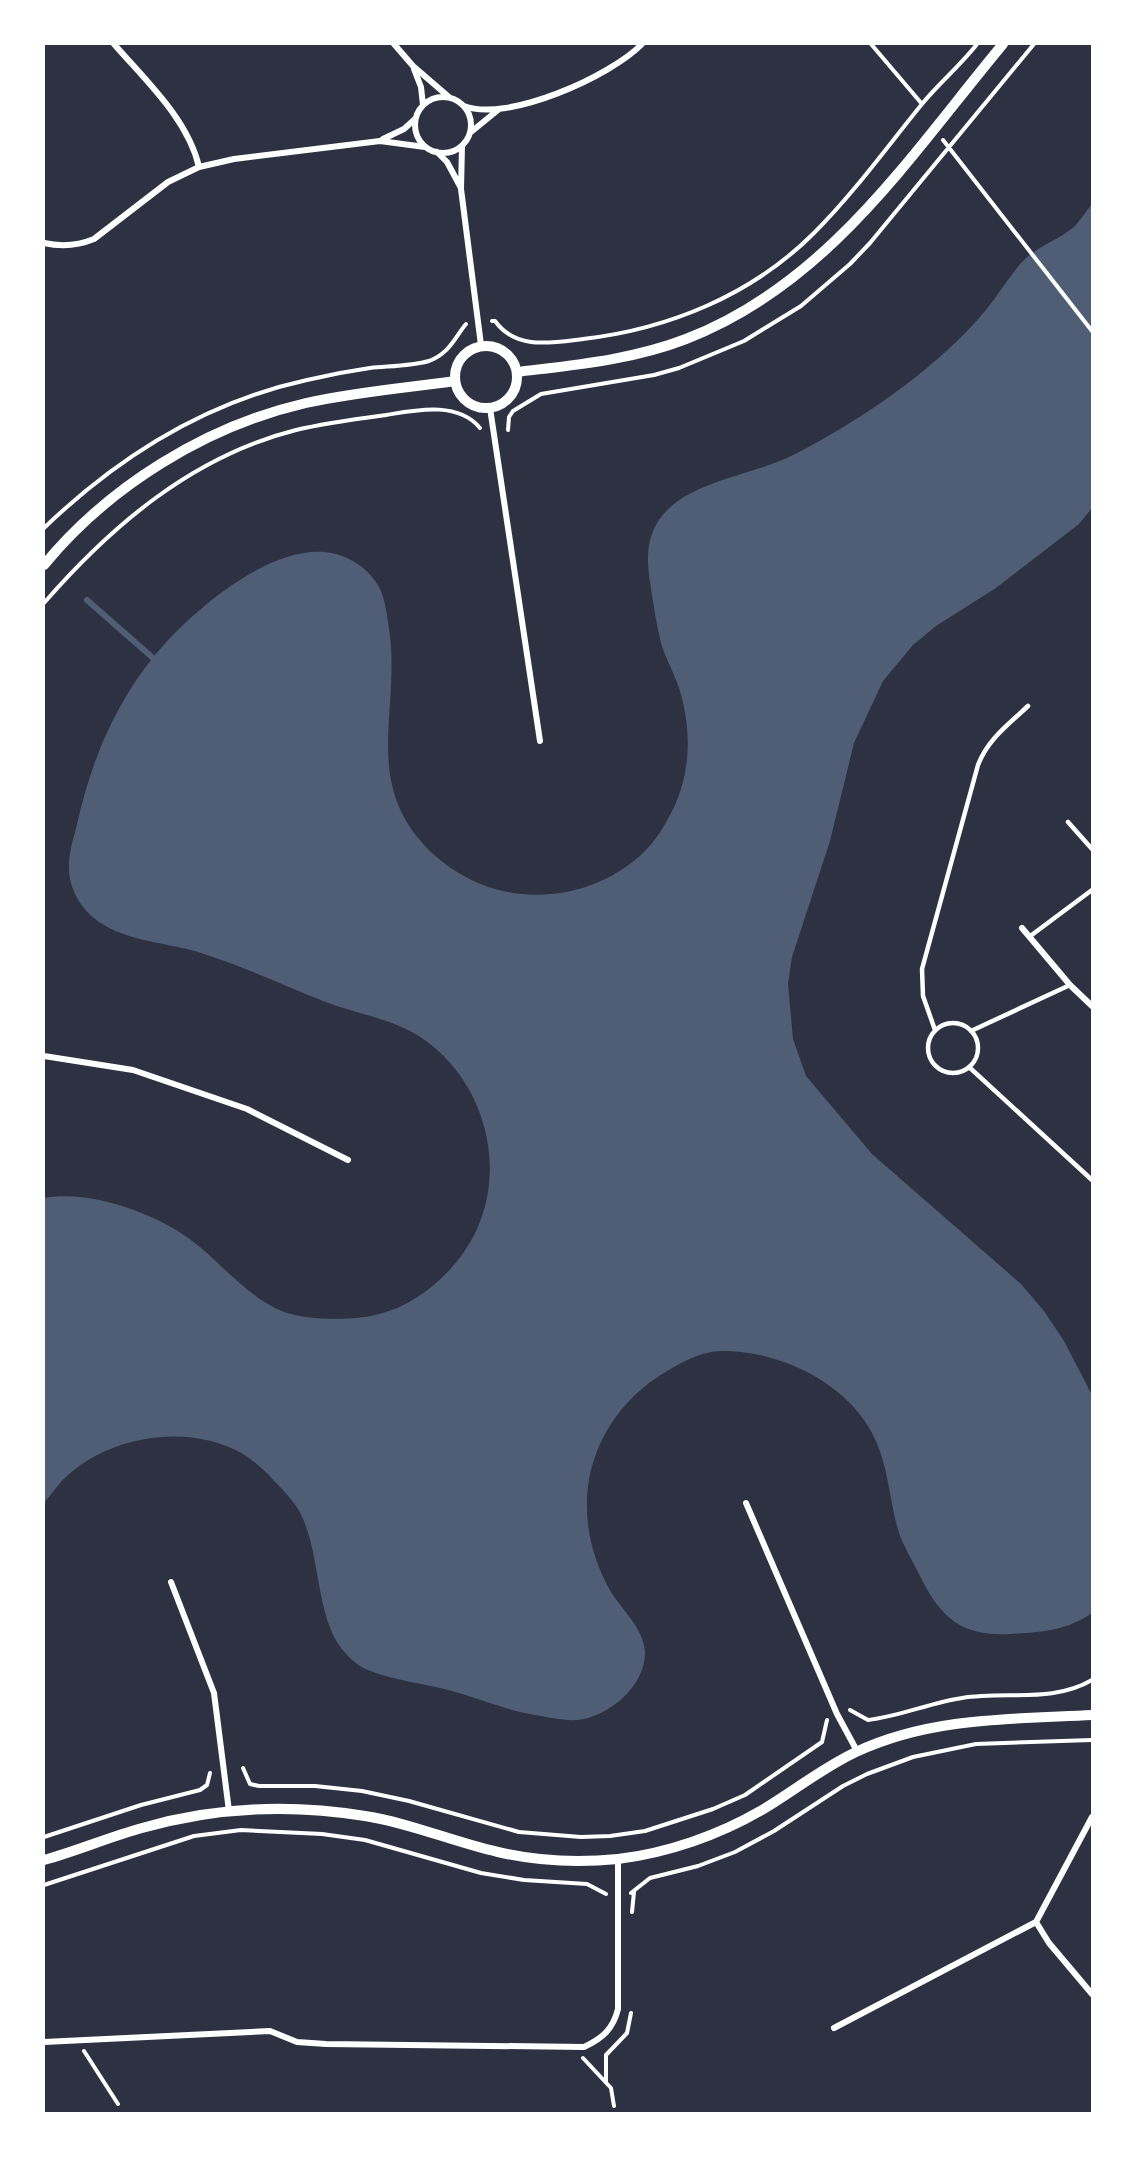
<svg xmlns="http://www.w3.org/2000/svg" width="1136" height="2157" font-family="Helvetica,sans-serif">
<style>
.water{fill:#4f5d75}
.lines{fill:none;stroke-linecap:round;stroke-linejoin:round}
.stream{stroke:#4f5d75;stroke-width:6}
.path{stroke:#fff;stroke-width:4}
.service{stroke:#fff;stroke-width:4.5}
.minor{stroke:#fff;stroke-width:6}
.tertiary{stroke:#fff;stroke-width:10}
</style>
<rect width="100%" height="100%" fill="#2d3142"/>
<path class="water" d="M1092,203V508L1079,524L996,588L936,626L913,645L883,681L854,743L830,841L792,957L788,984L793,1039L806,1076L872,1154L1021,1284L1044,1311L1064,1341L1092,1395V1613C1066,1631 1042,1632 1010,1634C960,1637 939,1616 918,1572C912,1560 904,1547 899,1533C889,1500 889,1465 872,1433C852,1395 811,1369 771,1358C755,1353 728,1349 711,1352C690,1356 666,1371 649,1383C582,1435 569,1519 611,1592C623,1611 643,1628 645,1651C646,1686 609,1716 578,1720C564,1721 548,1717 535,1715C507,1711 479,1698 452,1691C424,1683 394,1681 368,1670C360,1667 353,1661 347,1655C313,1620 323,1552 298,1509C294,1502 287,1495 282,1489C270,1476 258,1463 243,1454C189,1423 111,1435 66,1477C58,1484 51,1495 44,1503V1198C91,1189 163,1215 200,1247C227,1270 250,1298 284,1312C307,1320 351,1321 375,1315C418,1306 459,1269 477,1229C509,1158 479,1068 410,1031C383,1017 351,1012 323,1001C280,984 240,965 195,951C162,942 120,940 94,918C78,905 68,885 69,865C69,850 75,834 78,820C92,759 115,704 155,655C192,610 287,527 349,559C363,566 374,576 381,591C386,604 388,621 390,636C399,717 362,786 432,853C455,874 482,888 513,893C560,900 606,886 641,855C656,841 666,824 675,805C692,767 691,724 678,685C673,671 665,657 661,643C656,623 653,602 650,582C647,561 646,542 657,523C680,485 738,478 777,462C800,453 823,439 845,426C896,395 947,356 986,310C999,294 1009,276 1023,261C1038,246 1058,240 1074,227C1079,222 1089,208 1092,203Z"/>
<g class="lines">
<path class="stream" d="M87,600L153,658"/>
<path class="path" d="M871,44L922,104
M943,140L1092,331
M492,321H495C516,350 550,343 583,339C669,329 752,295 814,233C854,193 887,147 922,104C939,83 961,65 977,44
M508,430L509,417L513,411L541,394L654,375L679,368L744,341L801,306L850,264L870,243L1034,44
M44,528C118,457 206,402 307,380C328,375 349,371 370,368C390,366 411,366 429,361C450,353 455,337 466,324
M44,603C112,525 193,456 296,430C325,423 356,419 386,415C416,410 458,401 480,428
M850,1710L868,1720C900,1716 930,1703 962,1698C1006,1691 1053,1703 1092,1680
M243,1768L250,1784L259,1786H315L362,1791L409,1801L519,1832L581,1837L610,1836L645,1831L713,1809L745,1795L822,1742L827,1720
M44,1837L141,1805L200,1790L207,1785L210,1773
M44,1885L194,1836L241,1830L322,1834L365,1840L481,1873L524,1880L587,1884L606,1894
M631,1893L650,1878L698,1866L735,1852L774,1831L843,1786L867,1774L913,1757L976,1744L1092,1740
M632,1912L634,1892
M84,2051L118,2104
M583,2058L611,2088L614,2106
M606,2081V2055L627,2033L631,2013"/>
<path class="service" d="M1068,822L1092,849
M1029,937L1092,890
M928 1048a25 25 0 1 1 50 0a25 25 0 1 1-50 0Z
M935,1030L923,996L922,969L978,765C988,739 1008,725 1028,706
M971,1031L1070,985
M969,1067L1092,1180"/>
<path class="minor" d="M114,44C145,80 188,119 199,167
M394,44L413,66L449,97
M414,69L421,87L423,105
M415 125a28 28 0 1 1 56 0a28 28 0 1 1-56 0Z
M464,106C507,123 611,76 642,44
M471,132L498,110
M383,139L404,129L415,119
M462,146L461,189L481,345
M437,152L447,162L461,188
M44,243C62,247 77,246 94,239L168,182L199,167L234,159L380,141L425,147
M490,408L540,741
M1022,928L1070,985L1092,1006
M44,1056L133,1070L247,1109L348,1160
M746,1503L837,1714L857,1751
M171,1582L214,1693L229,1811
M1036,1922L1049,1943L1092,1994
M834,2028L1036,1922L1092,1817
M44,2042L270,2031L297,2042L326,2044L584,2047C603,2038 613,2029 618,2009V1859"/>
<path class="tertiary" d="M455 377a31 31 0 1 1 62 0a31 31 0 1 1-62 0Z
M517,372C574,365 632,360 686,339C828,284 909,157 1003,44
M44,565C109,486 206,426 306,403C355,392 405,388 455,381
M44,1860C77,1851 109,1837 142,1828C215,1807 291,1804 365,1816C411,1823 453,1842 498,1852C536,1861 578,1863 618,1859C668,1853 719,1835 762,1810C794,1791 822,1768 856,1752C930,1717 1013,1719 1092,1715"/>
</g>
<rect width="1136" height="2157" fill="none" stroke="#ffffff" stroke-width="90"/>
</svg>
